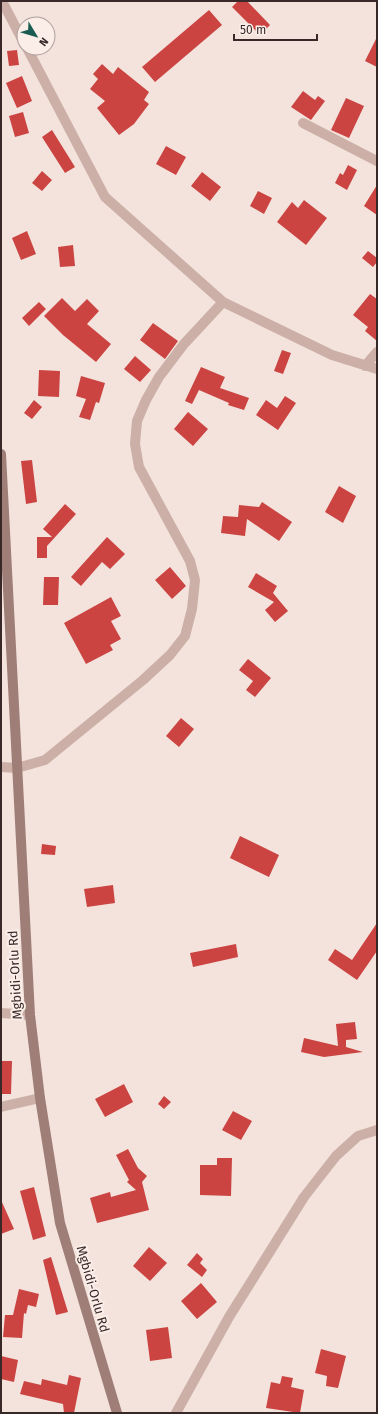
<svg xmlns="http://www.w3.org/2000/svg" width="378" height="1414" font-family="'Fira Sans',sans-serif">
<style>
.building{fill:#cb4442}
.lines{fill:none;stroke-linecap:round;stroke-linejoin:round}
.minor{stroke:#ccb0a7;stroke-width:10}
.secondary{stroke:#a07e78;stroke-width:10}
.labels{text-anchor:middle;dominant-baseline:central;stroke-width:4;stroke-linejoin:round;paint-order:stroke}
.street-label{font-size:13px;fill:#382928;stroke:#fbeee9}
</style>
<rect width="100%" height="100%" fill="#f3e3dc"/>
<path class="building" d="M238,1H247L270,25L260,35L232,7Z
M209,10L222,25L155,82L142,67Z
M377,37V67L365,61Z
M17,50L19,65L9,66L7,51Z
M102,64L113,74L118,67L149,92L144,100L149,104L134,124L119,135L97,108L105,101L90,89L98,79L93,74Z
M22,76L32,101L17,108L6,83Z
M303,91L315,100L318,96L325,101L311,120L291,107Z
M346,98L364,106L349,138L331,130Z
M23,112L29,133L15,137L9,116Z
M52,130L75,167L65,173L42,137Z
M166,146L186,157L176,175L156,164Z
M348,165L357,170L347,190L335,183L340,173L343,175Z
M42,171L52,180L42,191L32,183Z
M202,172L221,187L210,201L191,186Z
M377,185V215L364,206Z
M258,191L272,198L264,214L250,206Z
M304,200L327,218L306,245L277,222L292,202L298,208Z
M27,231L36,254L21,260L12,238Z
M73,245L75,266L60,267L58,247Z
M368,251L377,258V262L373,267L362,258Z
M370,294L377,299V341L365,331L368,327L353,315Z
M62,298L75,311L87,299L99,311L87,324L111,344L96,362L63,335L44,316Z
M39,302L46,309L29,326L22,318Z
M153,323L178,341L165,359L140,340Z
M282,350L291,353L283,374L274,371Z
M135,356L151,370L140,382L124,369Z
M201,367L225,377L220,388L249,398L244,410L228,405L229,403L199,390L192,404L185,401Z
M39,370L60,371L59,397L38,396Z
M81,376L105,383L99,403L96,402L90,420L79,417L86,399L76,396Z
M285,396L296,403L278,430L256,415L266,400L277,408Z
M34,400L42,407L32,419L24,413Z
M188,412L208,429L193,446L174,429Z
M32,460L37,502L26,504L21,461Z
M339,486L356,496L343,523L325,512Z
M262,502L292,522L279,541L247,519L245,536L221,533L223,516L238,517L239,505L259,507Z
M65,504L76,514L47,546V558H37V537H52L43,529Z
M107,537L125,554L110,569L102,562L81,586L71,577Z
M170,567L186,586L172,599L155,580Z
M256,573L277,586L273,593L288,611L275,622L265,610L274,602L248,587Z
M44,577H59L58,605H43Z
M111,597L121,616L111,621L121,639L110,645L113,650L86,664L64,623Z
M248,659L271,678L255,697L246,690L253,681L239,670Z
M181,718L194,729L179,747L166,736Z
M240,836L279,855L269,877L230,858Z
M42,844L56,846L55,855L41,854Z
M113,885L115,903L87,907L84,889Z
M377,923V951L357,980L328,960L335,949L352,960Z
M236,944L238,957L193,967L190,953Z
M355,1022L357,1039L346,1040V1047L363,1052L324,1057L301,1052L304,1038L338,1046L336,1024Z
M1,1061H12L11,1094H1Z
M124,1084L133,1102L105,1117L95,1099Z
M164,1096L171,1102L164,1109L158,1104Z
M233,1111L252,1121L241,1140L222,1130Z
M128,1149L138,1168L147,1176L142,1182L149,1210L97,1223L90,1198L110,1192L111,1197L136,1190L127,1182L129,1180L116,1155Z
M217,1158H232L231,1196L200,1195V1165H217Z
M34,1187L46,1236L33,1240L20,1191Z
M1,1200L14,1229L1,1234Z
M149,1247L167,1263L150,1281L133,1266Z
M197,1253L203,1259L200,1263L207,1270L202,1277L187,1265Z
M51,1257L68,1312L56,1315L43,1260Z
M201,1283L217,1302L197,1319L181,1301Z
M19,1289L39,1294L36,1307L28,1305L26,1314L24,1313L22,1338L3,1337L5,1315H13Z
M168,1327L172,1358L150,1361L146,1330Z
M321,1349L346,1356L338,1388L326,1386L327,1376L315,1373Z
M1,1356L18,1360L14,1382L1,1379Z
M69,1375L81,1378L74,1413H64L63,1404L20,1394L24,1381L41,1385L42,1379L67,1385Z
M282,1376L293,1378L291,1387L304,1390L300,1413L266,1408L271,1382L280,1384Z"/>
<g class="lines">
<path class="minor" d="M2,1L24,43
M27,48L105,197L223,302L332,355L377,369
M303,123L377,161
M365,366L377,352
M1,767L17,768L45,760L143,680L170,655L185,636L192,609L195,580L190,561L139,467L135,444L137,421L146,400L159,377L184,344L223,302
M1,1013L30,1015
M1,1107L40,1098
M176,1413L229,1317L304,1197L336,1156L358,1136L377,1130"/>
<path class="secondary" d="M1,454L30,1015L40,1098L60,1223L117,1413"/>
</g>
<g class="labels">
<g class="street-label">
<text transform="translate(15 975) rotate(-93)">Mgbidi-Orlu Rd</text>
<text transform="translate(93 1289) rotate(74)">Mgbidi-Orlu Rd</text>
</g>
</g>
<rect width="378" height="1414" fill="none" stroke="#382928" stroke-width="4"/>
<g transform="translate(36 36) rotate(128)"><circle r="19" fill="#fbeee9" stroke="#ad9f9c"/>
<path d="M0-3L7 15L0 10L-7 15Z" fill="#1b5c52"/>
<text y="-6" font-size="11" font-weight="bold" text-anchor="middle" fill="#382928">N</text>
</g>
<path d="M234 34v6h83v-6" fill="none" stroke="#382928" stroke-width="2"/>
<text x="240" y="34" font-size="12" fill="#382928" stroke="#fbeee9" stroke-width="3" paint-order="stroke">50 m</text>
</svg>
